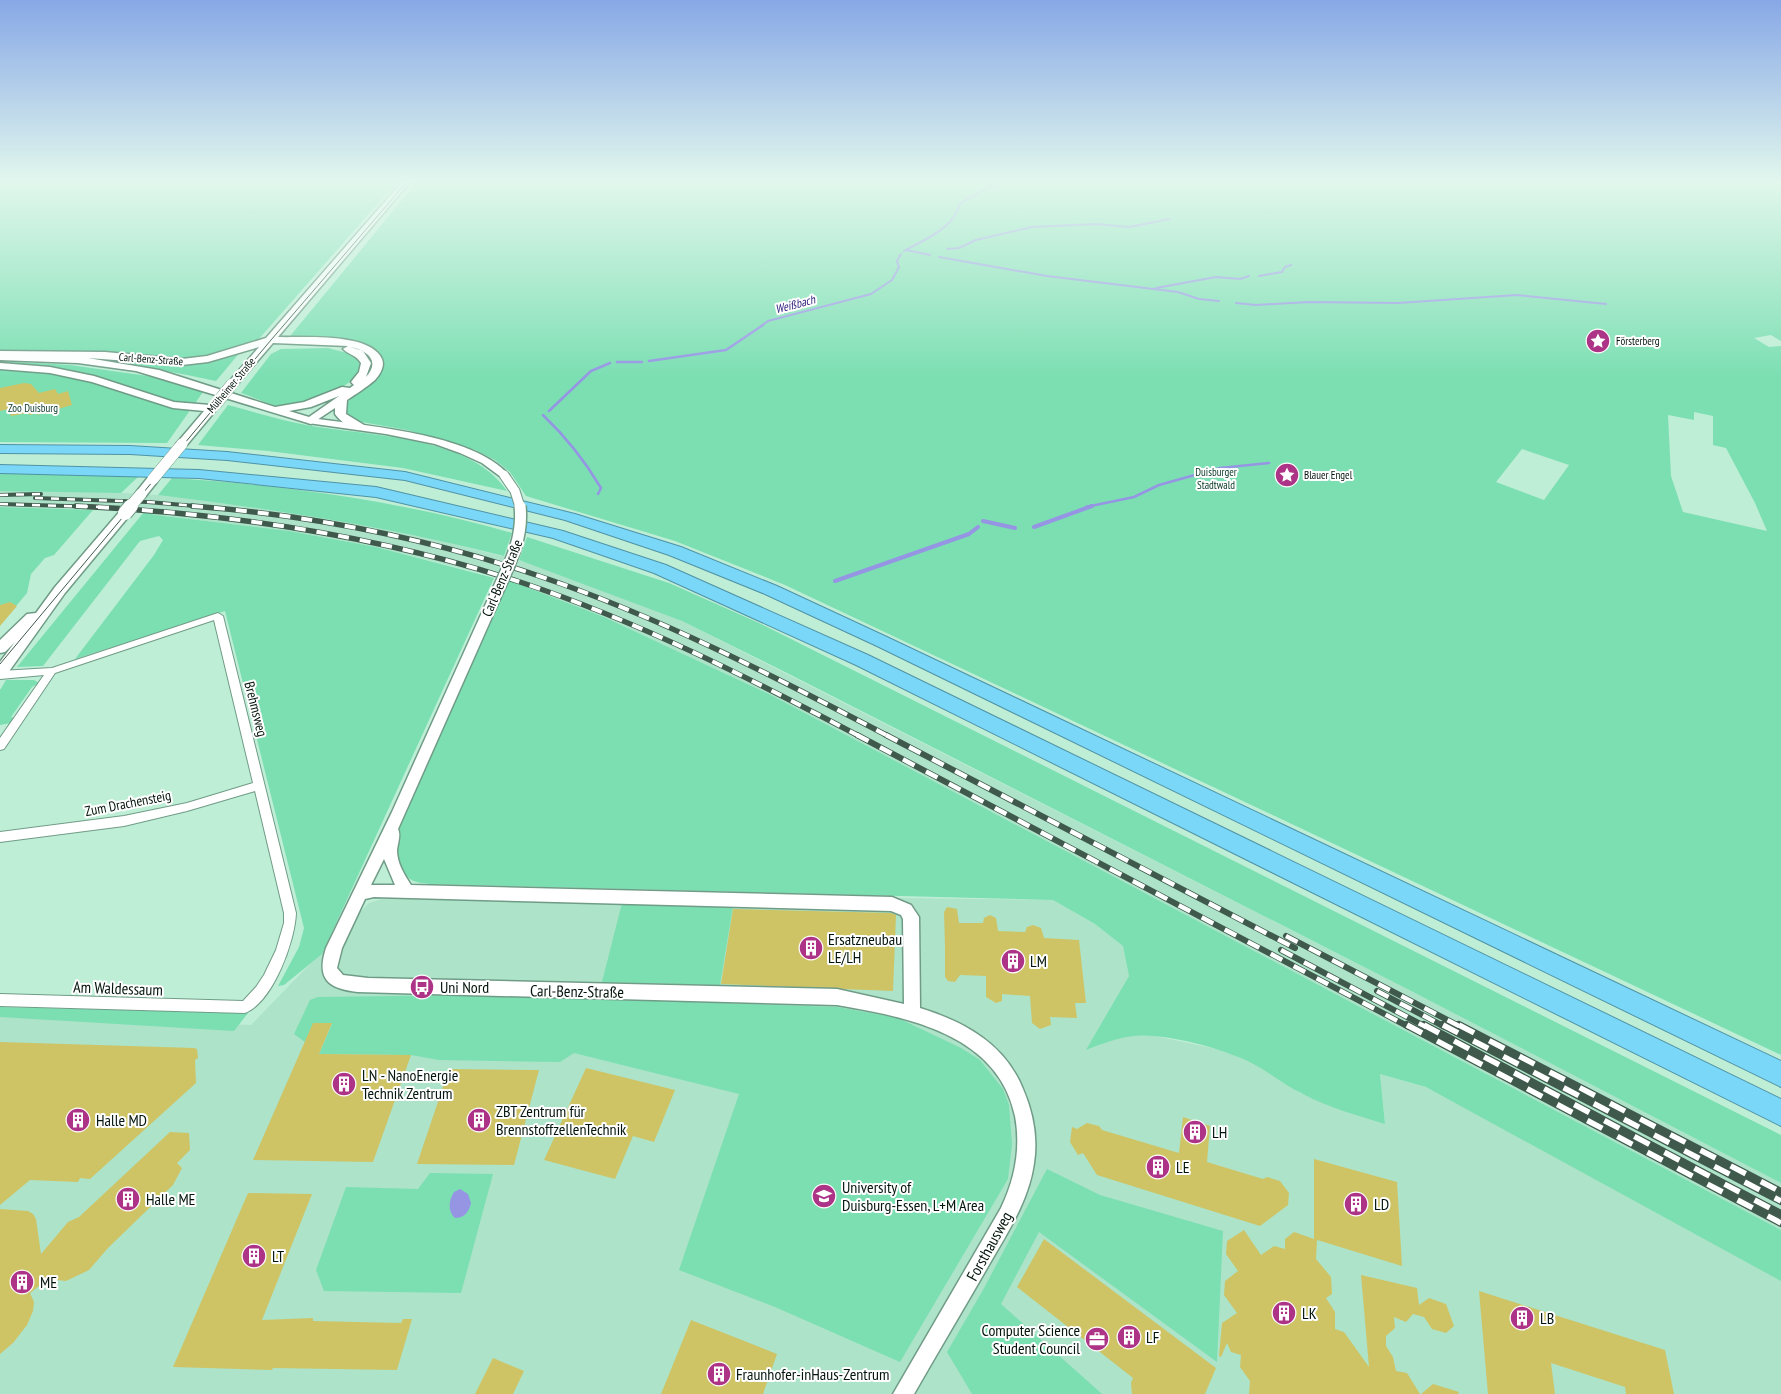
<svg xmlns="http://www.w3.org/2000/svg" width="1781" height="1394" font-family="'PT Sans Narrow',sans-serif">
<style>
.built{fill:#ade3c8}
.green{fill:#7bdfb2;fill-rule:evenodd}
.water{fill:#9595e4}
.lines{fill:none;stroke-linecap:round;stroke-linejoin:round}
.stream-far2{stroke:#9595e4;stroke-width:2}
.stream-far1{stroke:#9595e4;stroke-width:2.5}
.stream{stroke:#9595e4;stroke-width:4}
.building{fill:#cec466}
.minor-casing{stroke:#709c87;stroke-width:2}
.tertiary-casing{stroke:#709c87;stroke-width:3}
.secondary-casing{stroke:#709c87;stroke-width:3}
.motorway-casing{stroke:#5093a5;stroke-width:2}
.minor{fill:#fff;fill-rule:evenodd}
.tertiary{fill:#fff;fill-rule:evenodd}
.secondary{fill:#fff;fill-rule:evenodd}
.motorway{fill:#7ad7f8;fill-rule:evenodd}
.tram{stroke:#3f594c;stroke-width:1}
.rail-far3-casing{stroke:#3f594c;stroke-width:4}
.rail-far2-casing{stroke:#3f594c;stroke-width:5.5}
.rail-far1-casing{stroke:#3f594c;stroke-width:6}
.rail-casing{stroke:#3f594c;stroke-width:8}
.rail-far3{stroke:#fff;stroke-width:2.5;stroke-dasharray:8;stroke-linecap:butt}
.rail-far2{stroke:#fff;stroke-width:4;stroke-dasharray:11;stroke-linecap:butt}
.rail-far1{stroke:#fff;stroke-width:4.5;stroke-dasharray:13;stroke-linecap:butt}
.rail{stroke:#fff;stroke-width:5.5;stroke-dasharray:17;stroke-linecap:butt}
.tertiary-bridge-far1-casing{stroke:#709c87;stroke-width:11;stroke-linecap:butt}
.tertiary-bridge-casing{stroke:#709c87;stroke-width:14;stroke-linecap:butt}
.secondary-bridge-far1-casing{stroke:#709c87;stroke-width:12;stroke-linecap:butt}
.secondary-bridge-casing{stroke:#709c87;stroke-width:16;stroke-linecap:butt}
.tertiary-bridge-far1{stroke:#fff;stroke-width:9}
.tertiary-bridge{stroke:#fff;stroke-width:11}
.secondary-bridge-far1{stroke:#fff;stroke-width:11}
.secondary-bridge{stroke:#fff;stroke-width:14}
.labels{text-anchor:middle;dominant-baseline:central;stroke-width:4;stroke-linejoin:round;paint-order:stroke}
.far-poi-label{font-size:11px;fill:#03140c;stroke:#fff;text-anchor:start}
.far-street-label{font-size:11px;fill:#03140c;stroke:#fff}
.far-park-label{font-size:11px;fill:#093725;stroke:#fff}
.far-water-label{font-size:12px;font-style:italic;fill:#32227e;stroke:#fff}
.street-label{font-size:14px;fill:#03140c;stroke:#fff}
.near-poi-label{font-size:16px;fill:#03140c;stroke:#fff;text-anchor:start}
.near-street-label{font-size:16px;fill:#03140c;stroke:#fff}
</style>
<rect width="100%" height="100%" fill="#bfeed6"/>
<path class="built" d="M0,491H88L158,495L306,514L397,530L537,565L682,621L1415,993L1781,1183V1230L769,694L604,617L508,580L376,547L289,531L156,515L144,512L0,507Z
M430,884L903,898L1053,900L1095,924L1123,946L1129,976L1087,1050L1113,1039L1134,1035L1156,1036L1225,1051L1256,1065L1300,1093L1385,1123L1380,1074L1426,1087L1431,1077L1781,1267V1394H0V1017L251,1025L369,903Z"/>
<path class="green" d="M0,183H396L258,340L247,344L216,381C142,365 76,356 0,352Z
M416,183H1781V341L1771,335L1754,338L1769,347L1781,346V1055L785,585L675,541L526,496L510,472L495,460L475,450L407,430L356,421L345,414L346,405L381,360C373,335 314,339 291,337V335ZM1694,412L1713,416V445L1726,448L1755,503L1767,531L1683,512L1671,476L1668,415L1694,420ZM1522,449L1569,465L1544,500L1496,482Z
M328,348L355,355L362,364C358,387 304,409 281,407C268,405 254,397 241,393L271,354L281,349Z
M0,361L70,365L148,376L203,392L167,443L0,442Z
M228,405C254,412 280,420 306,425C366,436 470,435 507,491L403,468L268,451L198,445Z
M48,473L139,476L121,493L0,491V474Z
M172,478C286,485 401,501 512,533L504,556C390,527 275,509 158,495Z
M0,507L93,510L54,555L45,558L31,574L27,593L6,618L0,620Z
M144,512L156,515L289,531L376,547L494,578L322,954L284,985L278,986L299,947L304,928L225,611L75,659L154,555L163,540L159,536L140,541L43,666L17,667Z
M527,537L669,583L759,623L1781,1135V1183L1415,993L787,673L682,621L519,560Z
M508,580L604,617L769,694L1781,1230V1281L1426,1087L1380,1074L1385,1124C1357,1115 1329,1108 1303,1094C1287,1087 1273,1075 1257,1066C1230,1050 1164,1032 1133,1036C1116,1038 1102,1044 1086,1050L1129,976L1123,946L1095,924L1053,900L430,884C425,883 415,883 410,879C394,867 395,848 398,830Z
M6,680H34L39,683L32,687L11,717L15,718L11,723L0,725V690Z
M622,903L733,906L720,985L602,982Z
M471,995L837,1007L898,1018L961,1048L980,1060L1003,1089L1009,1105L1012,1144L1008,1179L900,1362L775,1307L679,1270L739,1094L574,1053L560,1062L439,1060L411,1055L319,1054L332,1024L305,1042L294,1034L310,1000L318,997Z
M0,1007L248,1013L234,1031L0,1017Z
M1047,1169L1100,1195L1223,1231L1217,1362L1039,1232L1001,1304L1102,1394H972L947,1352L983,1290Z
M430,1173L493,1174L461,1293L324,1291L316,1270L346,1187L418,1189Z"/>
<path class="water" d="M460,1189L468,1194L471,1203C469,1212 464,1218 455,1218C447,1211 449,1200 454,1192Z"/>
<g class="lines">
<path class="stream-far2" d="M947,249L959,248L976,240L1032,227L1096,224L1129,227L1170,219
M906,250L930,255
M904,251C925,239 954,229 960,203L998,183
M939,257L1047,276L1178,292L1199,299L1219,301
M1259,276L1282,272L1285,267L1291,265
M1156,288L1216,277L1240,279L1249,276
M1236,303L1256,305L1309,302L1398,303L1517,295L1606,304
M761,326L768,321L871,294L892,280L899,267L897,261L901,254"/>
<path class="stream-far1" d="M649,361L726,350L763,325
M617,362H642
M549,411L591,371L610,363
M543,415C566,437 585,461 601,488L598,494
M1086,507L1134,497L1159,485L1220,468L1269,463"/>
<path class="stream" d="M983,521L1015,528
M1034,527L1092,506
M835,581L969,534L978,527"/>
</g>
<path class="building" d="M24,383L31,384L39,393L55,389L58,394L68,391L72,405L37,415V413L30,415L28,413L11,416L9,409L0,411V388Z
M10,602L17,606L0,626V605Z
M947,907L957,909L959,923H983L984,918L990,915L996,918L998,931L1025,932L1027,927L1033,925L1041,928L1044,938L1079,940L1086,1003H1075L1077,1018L1050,1017L1051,1025L1040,1029L1032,1023L1030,996L1002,994V1001L996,1003L986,997V976L960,975L955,982L948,981L945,977V947L944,912Z
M733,909L891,913L896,915L893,991L721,984Z
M313,1023H332L319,1054L411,1055L373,1162L253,1160Z
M0,1042L194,1048L197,1049L198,1058L195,1060L196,1083L90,1179L80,1178L78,1182L30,1180L0,1205Z
M586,1068L675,1090L654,1142L633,1136L615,1179L544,1160Z
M449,1069L539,1070L514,1165L417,1164Z
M1183,1117L1210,1126L1207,1162L1263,1179L1267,1177L1280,1181L1289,1193L1288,1205L1260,1226L1097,1175L1083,1153L1078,1155L1070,1142L1072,1127L1077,1129L1087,1123L1099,1126L1102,1130L1179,1153Z
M170,1132L189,1133L190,1150L177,1163L182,1168L173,1185L108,1248L89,1270L66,1281L48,1279L30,1293L34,1302L33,1311L27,1325L13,1343L0,1354V1209L28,1211L33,1214L36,1219L41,1254L68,1222L79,1217Z
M1314,1159L1397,1182L1402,1266L1314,1239Z
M248,1193L312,1194L262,1320L313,1318V1321L401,1323L403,1319H412L397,1370L273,1368L272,1370L173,1367Z
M1244,1230L1261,1255L1274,1246L1285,1249V1239L1294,1232L1317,1240L1316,1259L1331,1277L1332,1294L1326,1298L1335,1312V1329L1344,1332L1369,1367L1361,1275L1417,1288L1419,1305L1429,1298L1446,1304L1454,1326L1446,1333L1432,1329L1424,1317L1413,1314L1406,1322L1394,1317L1395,1328L1386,1336V1346L1393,1357L1396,1371L1407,1373L1420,1394H1249L1250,1381L1240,1367L1241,1355L1231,1352L1227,1343L1221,1357L1219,1356L1222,1323L1237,1313L1224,1295L1225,1281L1238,1271L1226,1254L1227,1241Z
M1044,1239L1216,1368L1205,1394H1132L1131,1383L1133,1378L1017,1287Z
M1479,1291L1665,1350L1674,1394H1626L1625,1387L1551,1363L1555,1394H1488Z
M691,1320L777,1354L763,1394H661Z
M493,1358L524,1371L513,1394H475Z
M1433,1384L1459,1392L1458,1394H1421Z"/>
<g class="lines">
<g class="minor-casing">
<path id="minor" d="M218,613L223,616L296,913C295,941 273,1002 245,1013L0,1006V994L243,1001L256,987L264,975L276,950L284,923V913L255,791L187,811L124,826L0,842V832L124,816L187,803L253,783L214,620L55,673L4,749L0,750V738L44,675L0,679V671L52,668Z"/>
</g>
<g class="tertiary-casing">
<path id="tertiary" d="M311,418C365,426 472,433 509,475L507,477H501L482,463L460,453L435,444L386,434L308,423V419Z
M494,595L500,599L398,829C401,835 398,842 397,850C397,863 404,874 411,885L892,897L911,905L919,917L920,1008C965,1022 1005,1044 1023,1089C1033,1112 1038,1138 1034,1163C1029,1200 1008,1232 990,1263C965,1307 939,1350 914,1394H893L1001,1208C1015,1179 1021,1148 1015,1116C998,1034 907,1017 837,1005L358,992C328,989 316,979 326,948L392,812L488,599ZM384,859L395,885H371ZM374,897L891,911L901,915L903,919L904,1004L837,989L368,978L343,975L337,968L342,948L365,899Z"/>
</g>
<g class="secondary-casing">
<path id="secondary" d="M401,183H409L278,337C303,338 370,332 382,359C385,366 380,375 375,380C367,387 356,394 347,400L346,414L364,425V429C353,432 341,422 335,414V408L311,424L136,371L78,363L0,360V351L105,352L182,359L207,356L266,338ZM273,343L348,346L343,349C349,355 355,354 361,363L359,372L351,382L354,385L350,388L342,387L304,402L275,407L159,370L88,358L182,365L208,362L259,347L227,384L232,387L236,386ZM350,347C367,350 381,361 366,377L371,363L363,351ZM339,396L309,417L289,411L311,407Z
M0,363L50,367L94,376L174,402L210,405L216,401L221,404L186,446L182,447L176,444L204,411L173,408L92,382L50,373L0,369Z
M153,475L159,479L157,482L145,497H137L135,494L137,491L149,476Z
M125,509L131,513L129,516L65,593L5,677L0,678V662L15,642L5,652L0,653V640L27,614L36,613L55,587L121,510Z"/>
</g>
<g class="motorway-casing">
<path id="motorway" d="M0,445L130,446L227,452L405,472L575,514L681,547L777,586L889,638L1781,1061V1087L877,646L765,594L669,555L565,520L405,480L227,460L130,454L0,453Z
M0,465L199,470L376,487L563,531L666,565L868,655L1781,1099V1126L856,665L654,573L553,538L376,497L199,478L0,473Z"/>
</g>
<use href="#minor" class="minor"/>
<use href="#tertiary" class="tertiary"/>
<use href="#secondary" class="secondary"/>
<use href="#motorway" class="motorway"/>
<path class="tram" d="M0,664L271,340L406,183"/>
<g class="rail-far3-casing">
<path id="rail-far3" d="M0,495L41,494
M35,498L148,502L207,507
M0,504L101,507"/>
</g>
<g class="rail-far2-casing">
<path id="rail-far2" d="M76,506C227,513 376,535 520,582C638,621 749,678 859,736
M192,506C310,515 427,538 539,576C660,617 775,677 888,736"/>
</g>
<g class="rail-far1-casing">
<path id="rail-far1" d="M857,735L1409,1027
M886,735L1295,948
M1286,936L1461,1027
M1281,950L1426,1027
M1377,991L1445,1027"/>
</g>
<g class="rail-casing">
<path id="rail" d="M1407,1025L1781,1223
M1424,1025L1781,1214
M1443,1025L1781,1201
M1459,1025L1781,1192"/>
</g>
<use href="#rail-far3" class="rail-far3"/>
<use href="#rail-far2" class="rail-far2"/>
<use href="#rail-far1" class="rail-far1"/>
<use href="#rail" class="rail"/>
<g class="tertiary-bridge-far1-casing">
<path id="tertiary-bridge-far1" d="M504,475L515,491L520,507"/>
</g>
<g class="tertiary-bridge-casing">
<path id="tertiary-bridge" d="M494,599C507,569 524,540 520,506"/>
</g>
<g class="secondary-bridge-far1-casing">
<path id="secondary-bridge-far1" d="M216,404L232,384
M153,479L182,444
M130,507L141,494"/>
</g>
<g class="secondary-bridge-casing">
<path id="secondary-bridge" d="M125,513L131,506"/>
</g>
<use href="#tertiary-bridge-far1" class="tertiary-bridge-far1"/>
<use href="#tertiary-bridge" class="tertiary-bridge"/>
<use href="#secondary-bridge-far1" class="secondary-bridge-far1"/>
<use href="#secondary-bridge" class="secondary-bridge"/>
</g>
<linearGradient id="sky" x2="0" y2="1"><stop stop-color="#87a8e6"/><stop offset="0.48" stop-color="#e2f7ed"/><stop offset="1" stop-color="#e2f7ed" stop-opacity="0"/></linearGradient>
<rect width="1781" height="378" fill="url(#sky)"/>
<defs>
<g id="sight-disc" transform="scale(1.25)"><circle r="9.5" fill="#ad3387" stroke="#fff"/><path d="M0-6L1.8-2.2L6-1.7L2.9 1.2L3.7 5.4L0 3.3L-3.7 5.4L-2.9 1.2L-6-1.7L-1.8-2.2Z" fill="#fff"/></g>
<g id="building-disc" transform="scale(1.25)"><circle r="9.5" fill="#ad3387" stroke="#fff"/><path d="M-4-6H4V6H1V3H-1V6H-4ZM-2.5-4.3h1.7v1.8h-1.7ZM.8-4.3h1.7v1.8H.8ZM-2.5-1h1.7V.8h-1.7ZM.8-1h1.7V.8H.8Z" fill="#fff"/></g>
<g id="bus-disc" transform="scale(1.25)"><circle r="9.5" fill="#ad3387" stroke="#fff"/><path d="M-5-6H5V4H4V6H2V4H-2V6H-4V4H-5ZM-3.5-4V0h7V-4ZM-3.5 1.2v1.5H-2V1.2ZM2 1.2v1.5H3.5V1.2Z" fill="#fff"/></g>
<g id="university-disc" transform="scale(1.25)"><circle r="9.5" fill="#ad3387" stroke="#fff"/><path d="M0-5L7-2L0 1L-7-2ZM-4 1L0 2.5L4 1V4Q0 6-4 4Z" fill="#fff"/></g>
<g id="office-disc" transform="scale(1.25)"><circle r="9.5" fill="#ad3387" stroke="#fff"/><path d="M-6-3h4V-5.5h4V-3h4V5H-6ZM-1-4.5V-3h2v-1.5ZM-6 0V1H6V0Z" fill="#fff"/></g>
</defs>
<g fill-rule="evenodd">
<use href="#sight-disc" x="1598" y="341"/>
<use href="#sight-disc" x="1287" y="475"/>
<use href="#building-disc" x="811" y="948"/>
<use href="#building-disc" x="1013" y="961"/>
<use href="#bus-disc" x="422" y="987"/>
<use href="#building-disc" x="344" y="1084"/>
<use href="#building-disc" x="78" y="1120"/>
<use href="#building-disc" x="479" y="1120"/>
<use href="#building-disc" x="1195" y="1132"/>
<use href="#building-disc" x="1158" y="1167"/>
<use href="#university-disc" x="824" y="1196"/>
<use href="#building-disc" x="128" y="1199"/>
<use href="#building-disc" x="1356" y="1204"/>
<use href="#building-disc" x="254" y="1256"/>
<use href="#building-disc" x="22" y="1282"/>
<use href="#building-disc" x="1284" y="1313"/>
<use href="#building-disc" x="1522" y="1318"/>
<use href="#building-disc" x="1129" y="1337"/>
<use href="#office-disc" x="1097" y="1339"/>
<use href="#building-disc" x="719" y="1374"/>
</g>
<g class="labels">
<g class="far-poi-label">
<text x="1616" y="341">Försterberg</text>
<text x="1304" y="475">Blauer Engel</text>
</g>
<g class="far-street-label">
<text transform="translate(151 359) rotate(4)">Carl-Benz-Straße</text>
<text transform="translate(231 385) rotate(-50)">Mülheimer Straße</text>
</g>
<g class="far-park-label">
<text x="33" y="408">Zoo Duisburg</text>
<text x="1216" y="472">Duisburger<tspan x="1216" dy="13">Stadtwald</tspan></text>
</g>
<g class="far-water-label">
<text transform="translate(795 304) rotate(-15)">Weißbach</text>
</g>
<g class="street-label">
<text transform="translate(502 578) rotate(-67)">Carl-Benz-Straße</text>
<text transform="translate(256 709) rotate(76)">Brehmsweg</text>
<text transform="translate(128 803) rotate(-11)">Zum Drachensteig</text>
</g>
<g class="near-poi-label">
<text x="828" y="939">Ersatzneubau<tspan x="828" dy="18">LE/LH</tspan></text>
<text x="1030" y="961">LM</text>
<text x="440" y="987">Uni Nord</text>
<text x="362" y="1075">LN - NanoEnergie<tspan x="362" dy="18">Technik Zentrum</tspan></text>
<text x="496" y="1111">ZBT Zentrum für<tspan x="496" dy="18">BrennstoffzellenTechnik</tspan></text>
<text x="96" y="1120">Halle MD</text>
<text x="1212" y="1132">LH</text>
<text x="1176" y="1167">LE</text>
<text x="842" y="1187">University of<tspan x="842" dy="18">Duisburg-Essen, L+M Area</tspan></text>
<text x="146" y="1199">Halle ME</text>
<text x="1374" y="1204">LD</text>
<text x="272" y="1256">LT</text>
<text x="40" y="1282">ME</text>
<text x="1302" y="1313">LK</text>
<text x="1540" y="1318">LB</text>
<text x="1080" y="1330" text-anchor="end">Computer Science<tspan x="1080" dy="18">Student Council</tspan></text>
<text x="1146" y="1337">LF</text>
<text x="736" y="1374">Fraunhofer-inHaus-Zentrum</text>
</g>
<g class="near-street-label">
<text transform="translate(118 988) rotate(2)">Am Waldessaum</text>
<text transform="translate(577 991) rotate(1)">Carl-Benz-Straße</text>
<text transform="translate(989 1246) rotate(-61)">Forsthausweg</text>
</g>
</g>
</svg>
